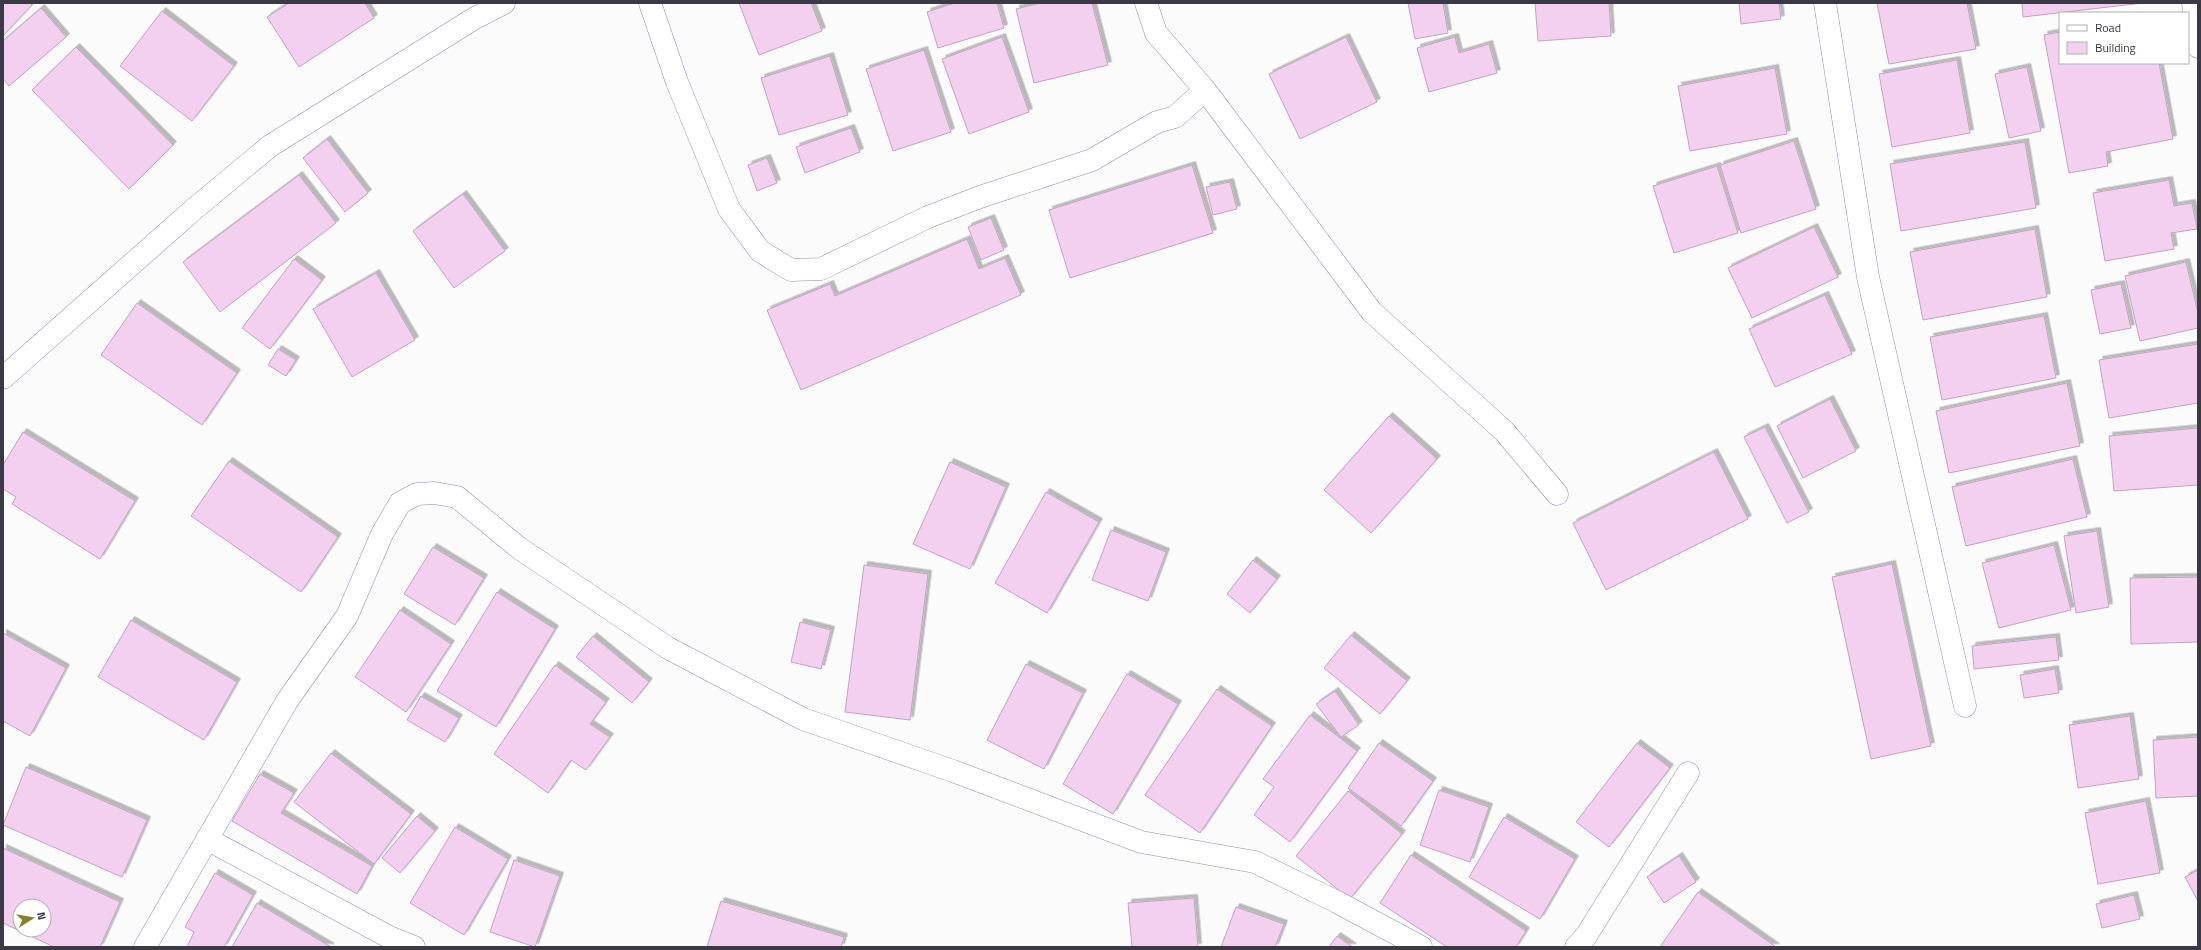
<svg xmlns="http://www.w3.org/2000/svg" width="2201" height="950" font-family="'Titillium Web',sans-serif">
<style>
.building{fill:#f3d0f0;stroke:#c0a4be;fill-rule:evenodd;filter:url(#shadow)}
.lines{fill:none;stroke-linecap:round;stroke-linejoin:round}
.minor-casing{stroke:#958eae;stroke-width:23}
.minor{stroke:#fff;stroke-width:22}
</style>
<defs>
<filter id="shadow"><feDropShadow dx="3.5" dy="-3.5" stdDeviation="0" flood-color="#0004"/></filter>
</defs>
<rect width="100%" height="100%" fill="#fbfbfb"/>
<path class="building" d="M3,3H30L32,5L3,36Z
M289,3H365L374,18L299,67L267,17Z
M739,3H811L822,31L759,55Z
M954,3H997L1004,28L938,48L927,12Z
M1040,3H1092L1108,65L1034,83L1016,9Z
M1408,3H1443L1448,33L1415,39Z
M1535,3H1609L1611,36L1538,41Z
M1739,3H1779L1781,19L1741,24Z
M1877,3H1967L1976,49L1889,64Z
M2022,3H2143L2023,17Z
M41,8L66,37L9,86L3,79V41Z
M162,11L234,66L192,121L120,66Z
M2060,32V63H2159L2173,139L2106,152L2108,166L2069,173L2044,35Z
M1002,37L1029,112L969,134L942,59Z
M1346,37L1377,102L1300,139L1269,74Z
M1455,37L1459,53L1489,44L1497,73L1429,92L1417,48Z
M76,47L173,145L129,189L32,90Z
M924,50L951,132L893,151L866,69Z
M830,56L848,115L779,135L761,78Z
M1957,60L1970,133L1892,147L1879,74Z
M2027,67L2041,131L2009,138L1995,74Z
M1775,68L1787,134L1690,151L1678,86Z
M851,128L860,152L805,173L796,147Z
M327,139L368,193L345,212L303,158Z
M1794,141L1816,209L1741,233L1720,165Z
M2025,142L2036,208L1901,231L1890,164Z
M767,158L777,183L757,191L748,165Z
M1192,165L1213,233L1070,278L1049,210Z
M1717,166L1738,233L1674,253L1653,186Z
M299,175L336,223L220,312L183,262Z
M2169,180L2174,206L2192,203L2197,229L2171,233L2174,249L2105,261L2093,193Z
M1230,182L1237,209L1213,215L1206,187Z
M463,194L505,251L454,288L413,231Z
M991,218L1004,250L981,260L968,227Z
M1814,227L1838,277L1752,318L1728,268Z
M2035,229L2047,297L1923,320L1910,252Z
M967,239L979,269L1005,258L1021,295L801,390L767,310L830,284L835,296Z
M294,259L322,280L270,349L242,328Z
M2186,262L2198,313V328L2140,341L2125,276Z
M376,273L415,340L352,377L313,309Z
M2121,284L2131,328L2100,334L2091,290Z
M1825,295L1852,354L1775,387L1749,329Z
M137,303L237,373L202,425L101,355Z
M2044,316L2056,378L1942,400L1930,337Z
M2198,344V403L2109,418L2099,360Z
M278,349L296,360L286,376L268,365Z
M2067,383L2080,446L1949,473L1936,411Z
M1830,399L1856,451L1803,478L1777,426Z
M1389,416L1437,459L1371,533L1324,490Z
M1765,427L1809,512L1787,523L1744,437Z
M2198,428V485L2114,491L2109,436Z
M23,432L135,501L100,559L12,504L16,497L3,489V465Z
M1714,452L1748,519L1606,590L1573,523Z
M2073,459L2087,517L1966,546L1952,487Z
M229,461L338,537L301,592L191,516Z
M950,462L1006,487L970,569L913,544Z
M1046,492L1099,522L1047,613L995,583Z
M1111,530L1166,552L1148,601L1092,580Z
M2097,531L2109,607L2076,613L2064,536Z
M2054,545L2071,610L1999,628L1982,563Z
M433,547L484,578L455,625L404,594Z
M1253,560L1277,579L1250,613L1227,594Z
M1892,564L1931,746L1871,759L1832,577Z
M864,565L928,574L910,720L845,712Z
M2198,577V642L2131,644L2130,578Z
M497,592L555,629L496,727L437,691Z
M400,610L451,644L406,712L355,677Z
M131,620L237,682L204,740L98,677Z
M800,622L831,630L821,669L791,662Z
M3,633L66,668L30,736L3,721Z
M1351,635L1407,681L1380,714L1324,668Z
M593,636L649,682L632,703L576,657Z
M2056,637L2059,660L1974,669L1972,646Z
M1026,664L1083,693L1044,769L987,740Z
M555,665L606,702L590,724L610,737L586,770L571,760L548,793L494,754Z
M2055,669L2059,693L2024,698L2020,675Z
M1127,674L1178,704L1113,814L1063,784Z
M1217,689L1272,726L1200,833L1145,795Z
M1335,691L1359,725L1341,737L1316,704Z
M421,696L459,718L445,742L407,720Z
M1310,715L1357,751L1290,842L1254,815L1274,787L1263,779Z
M2130,716L2139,779L2078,788L2069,725Z
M2198,737V796L2156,798L2153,740Z
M1379,743L1433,781L1401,826L1348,788Z
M1637,743L1670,768L1609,847L1576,822Z
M331,753L411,814L374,864L294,802Z
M26,767L147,820L122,877L3,825Z
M260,774L294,793L281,813L372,866L357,894L232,821Z
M1439,790L1489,807L1470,862L1420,845Z
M1348,791L1402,834L1350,899L1296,856Z
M2146,801L2160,873L2098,884L2085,813Z
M417,816L435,831L400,873L382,858Z
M1504,817L1575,859L1540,919L1469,877Z
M455,827L508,859L464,935L410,903Z
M3,848L120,902L100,947H54L3,923ZM20,906H44V930H20Z
M1411,855L1526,931L1516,947H1447L1380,903Z
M1679,856L1696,882L1664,903L1647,877Z
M514,860L560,876L535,947L490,932Z
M2198,870V901L2185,877Z
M215,873L253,895L224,947H187L194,932L185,927Z
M1698,892L1776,947H1660Z
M2134,895L2140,919L2102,928L2096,904Z
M1194,898L1198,947H1132L1128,903Z
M721,901L844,937L841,947H707Z
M257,903L331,947H232Z
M1236,907L1284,924L1275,947H1221Z
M1337,936L1353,947H1329Z"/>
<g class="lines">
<g class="minor-casing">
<path id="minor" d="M650,3L677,82L729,209L760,251L791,270L821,269L928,217L980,197L1092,160L1157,122L1175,117L1205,90L1156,33L1146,3
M1825,3L1868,277L1965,706
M2193,3L2198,47
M1205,90L1372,312L1504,431L1557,494
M3,378L193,210L270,146L475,18L504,3
M207,839L389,937L414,947
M145,947L287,701L347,616L382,534L400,503L417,494L434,493L457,497L519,548L668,648L803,719L953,771L1141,842L1255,862L1337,902L1421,947
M1576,947L1586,936L1688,773"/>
</g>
<use href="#minor" class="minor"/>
</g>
<rect width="2201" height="950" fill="none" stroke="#3b3946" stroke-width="8"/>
<rect x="2059" y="12" width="130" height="52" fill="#ffffff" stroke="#b1b0b5"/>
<rect x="2067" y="25" width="20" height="6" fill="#ffffff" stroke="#b1b0b5"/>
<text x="2095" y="32" font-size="12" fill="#3b3946">Road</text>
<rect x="2067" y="42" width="20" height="12" fill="#f3d0f0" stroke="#b1b0b5"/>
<text x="2095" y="52" font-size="12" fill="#3b3946">Building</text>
<g transform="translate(32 918) rotate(78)"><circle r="19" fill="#ffffff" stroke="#b1b0b5"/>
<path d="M0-3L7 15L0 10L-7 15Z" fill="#878129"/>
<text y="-6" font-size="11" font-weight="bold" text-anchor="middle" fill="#3b3946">N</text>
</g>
</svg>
